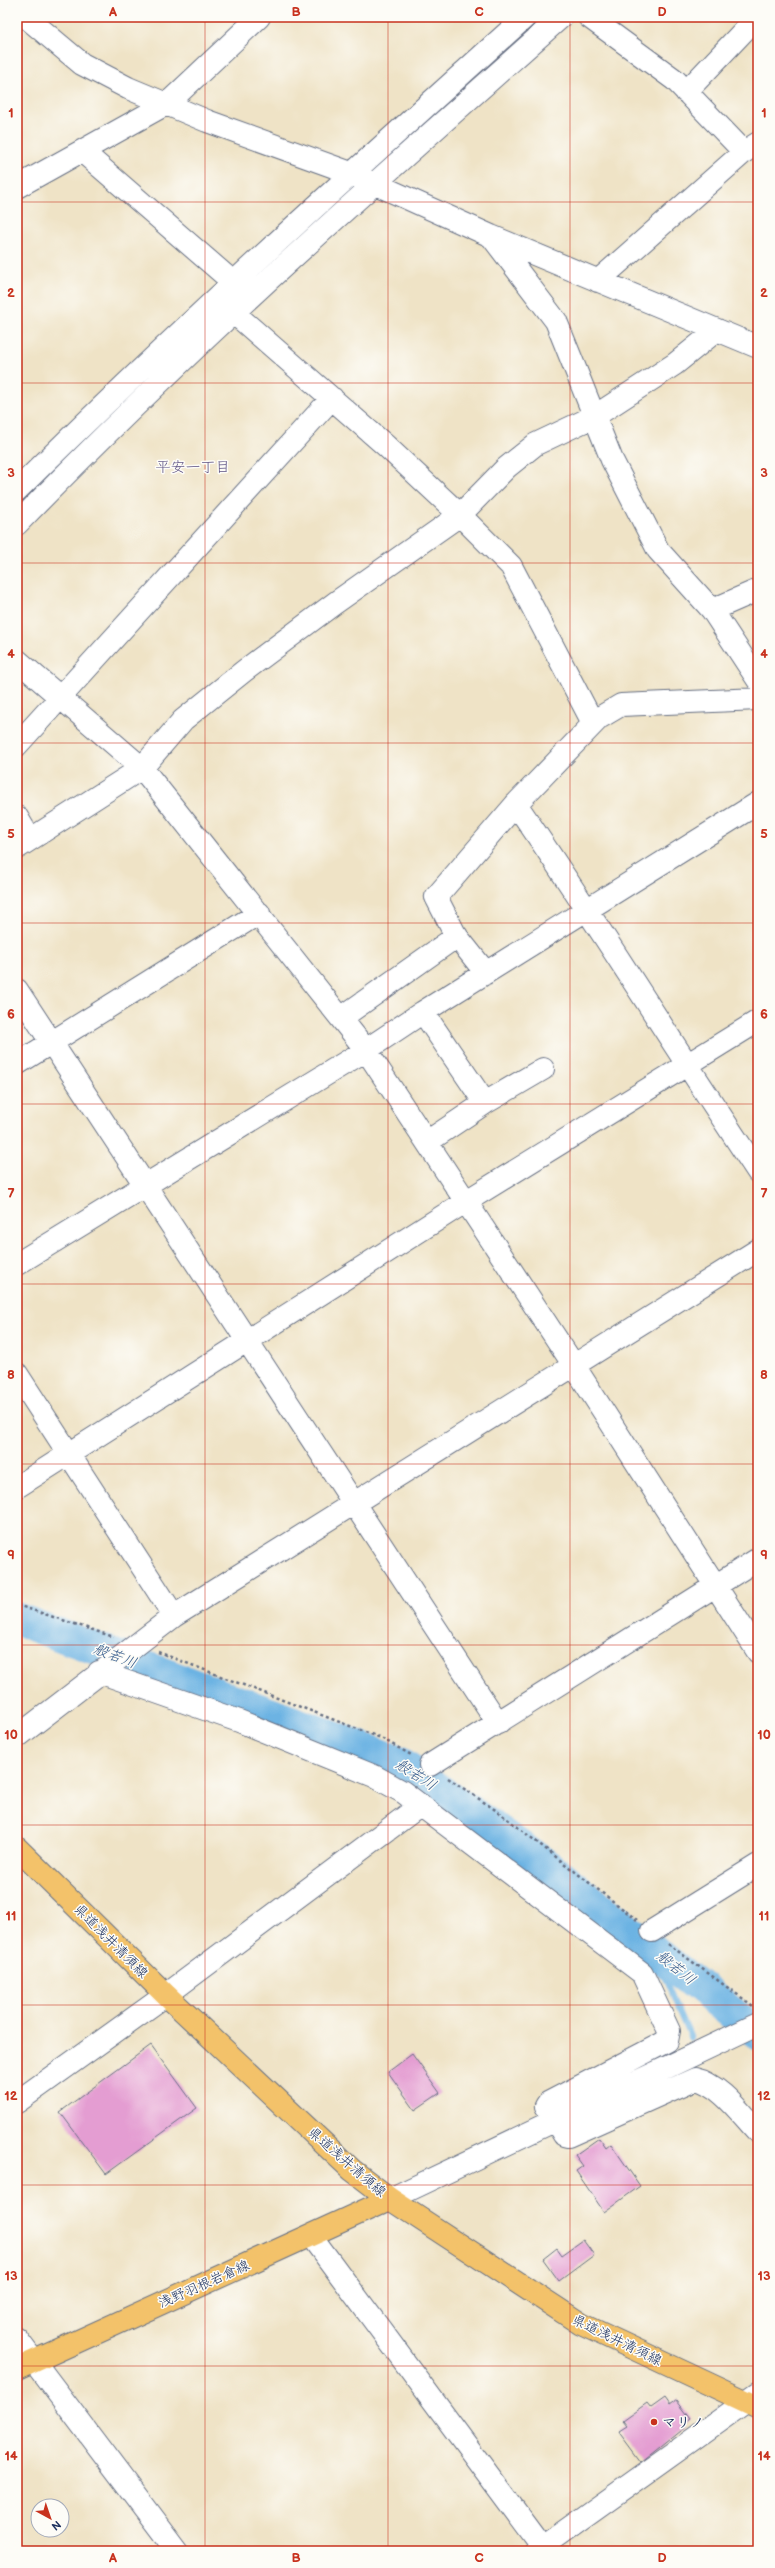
<svg xmlns="http://www.w3.org/2000/svg" width="775" height="2568" font-family="'Balsamiq Sans','Klee One',sans-serif">
<style>
.lines{fill:none;stroke-linecap:round;stroke-linejoin:round}
.stream{stroke:#6cb3e3;stroke-width:5.5}
.river{stroke:#6cb3e3;stroke-width:33}
.building{fill:#e49dd2}
.minor-casing{stroke:#656e82;stroke-width:24}
.major-casing{stroke:#656e82;stroke-width:24}
.path{stroke:#656e82;stroke-width:2.5;stroke-dasharray:3 3;stroke-linecap:butt}
.minor{stroke:#fff;stroke-width:22}
.major{stroke:#f3c26a;stroke-width:22}
.grid{fill:none;stroke:#c8321e;stroke-width:1;stroke-opacity:0.55}
.poi-dot{fill:#c8321e;stroke:#fdfcf7;stroke-width:1.5}
.labels{text-anchor:middle;dominant-baseline:central;stroke-width:3;stroke-linejoin:round;paint-order:stroke}
.street-label{font-size:14px;fill:#1b2f5e;stroke:#fdfcf7}
.poi-label{font-size:14px;font-weight:bold;fill:#1b2f5e;stroke:#fdfcf7;text-anchor:start}
.neighbourhood-label{font-size:15px;fill:#615687;stroke:#fdfcf7}
.water-label{font-size:15px;font-style:italic;fill:#375d8d;stroke:#fdfcf7}
.neatline{fill:none;stroke:#c8321e;stroke-width:1.5}
.grid-label{font-size:13px;text-anchor:middle;font-weight:bold;fill:#c8321e}
</style>
<rect width="100%" height="100%" fill="#fdfcf7"/>
<filter id="ink" filterUnits="userSpaceOnUse"><feTurbulence type="fractalNoise" baseFrequency=".025" numOctaves="2"/><feDisplacementMap in="SourceGraphic" scale="8" xChannelSelector="R" yChannelSelector="G"/><feConvolveMatrix kernelMatrix="1 2 1 2 8 2 1 2 1" color-interpolation-filters="sRGB"/></filter>
<filter id="wash" filterUnits="userSpaceOnUse"><feTurbulence type="fractalNoise" baseFrequency=".012" numOctaves="4" result="noise"/><feDisplacementMap in="SourceGraphic" scale="16" xChannelSelector="R" yChannelSelector="G"/><feGaussianBlur stdDeviation="0.9" result="paint"/><feColorMatrix in="noise" values="0 0 0 0 0 0 0 0 0 0 0 0 0 0 0 0 0 1.4 0 .05"/><feComposite in="paint" operator="in"/></filter>
<g filter="url(#wash)">
<rect width="100%" height="100%" fill="#efe3c6"/>
<g class="lines">
<path class="stream" d="M654,1953L690,2038"/>
<path class="river" d="M17,1619L399,1762L549,1867L758,2034"/>
</g>
<g id="blocks">
<path class="building" d="M151,2045L197,2108L106,2174L60,2112Z
M412,2054L440,2093L415,2110L388,2072Z
M599,2138L606,2148L611,2144L640,2186L604,2212L576,2171L583,2166L575,2155Z
M583,2240L594,2255L559,2281L543,2259L557,2248L562,2255Z
M665,2398L670,2405L677,2400L691,2418L683,2424L686,2426L641,2462L618,2431L626,2426L622,2421L647,2403L651,2408Z"/>
</g>
</g>
<g filter="url(#ink)">
<use href="#blocks" fill-opacity="0" stroke="#656e82" stroke-width="1"/>
<g class="lines">
<g class="minor-casing">
<path id="minor" d="M26,17L82,64L128,88L207,121L351,173L491,236L758,347
M589,17L675,80L744,152
M686,92L757,17
M83,152L234,283
M17,187L168,103L259,17
M492,237L556,321L612,460L658,550L712,610L758,680
M598,281L744,152L758,143
M234,313L385,445L460,515L511,566L593,723
M17,490C181,327 353,172 525,17
M17,524C189,346 376,182 561,17
M712,610L758,590
M17,660L142,768L366,1050L573,1364L758,1652
M17,745L332,398
M516,804C599,925 676,1050 758,1172
M17,817L30,839
M17,848L142,768L183,720L244,671L335,603L460,515L506,468L536,444L595,416L675,364L717,330
M486,973L455,934L436,897L516,804L599,718L621,705L758,699
M17,990L498,1723
M423,1012L485,1103L427,1142
M341,1018L457,936
M17,1064L259,913
M485,1103L543,1069
M17,1264L366,1050L423,1012L758,803
M17,1374L174,1616
M17,1487L465,1202L758,1021
M99,1672L239,1721L374,1776L403,1792L642,1973L669,2031L667,2041L548,2103L546,2106L564,2135L568,2136L695,2079C720,2084 741,2114 758,2132
M17,1737L174,1616L758,1250
M430,1765L758,1559
M652,1931L758,1865
M17,2102L166,1995L421,1805
M390,2199L758,2024
M311,2236L545,2551
M17,2339L177,2551
M537,2551L758,2393"/>
</g>
<g class="major-casing">
<path id="major" d="M17,1848L166,1995L352,2170L390,2199L581,2324L758,2407
M17,2369L390,2199"/>
</g>
<path class="path" d="M17,1605L114,1637
M158,1652L381,1738L413,1756
M448,1778L497,1811L637,1920
M668,1944L753,2006"/>
<use href="#minor" class="minor"/>
<use href="#major" class="major"/>
</g>
</g>
<path class="grid" d="M205,17V2551M388,17V2551M570,17V2551M17,202H758M17,383H758M17,563H758M17,743H758M17,923H758M17,1104H758M17,1284H758M17,1464H758M17,1645H758M17,1825H758M17,2005H758M17,2185H758M17,2366H758"/>
<circle class="poi-dot" cx="654" cy="2422" r="4"/>
<g class="labels">
<g class="street-label">
<text transform="translate(111 1941) rotate(45)">県道浅井清須線</text>
<text transform="translate(347 2162) rotate(41)">県道浅井清須線</text>
<text transform="translate(204 2284) rotate(-24)">浅野羽根岩倉線</text>
<text transform="translate(617 2340) rotate(26)">県道浅井清須線</text>
</g>
<g class="poi-label">
<text x="662" y="2422">マリノ</text>
</g>
<g class="neighbourhood-label">
<text x="193" y="467">平安一丁目</text>
</g>
<g class="water-label">
<text transform="translate(115 1656) rotate(21)">般若川</text>
<text transform="translate(416 1775) rotate(33)">般若川</text>
<text transform="translate(676 1968) rotate(39)">般若川</text>
</g>
</g>
<rect width="775" height="2568" fill="none" stroke="#fdfcf7" stroke-width="44"/>
<g transform="translate(50 2518) rotate(140)"><circle r="19" fill="#fdfcf7" stroke="#a3aaba"/>
<path d="M0-3L7 15L0 10L-7 15Z" fill="#c8321e"/>
<text y="-6" font-size="11" font-weight="bold" text-anchor="middle" fill="#1b2f5e">N</text>
</g>
<rect x="22" y="22" width="731" height="2524" class="neatline"/>
<g class="grid-label">
<text x="113" y="16">A</text>
<text x="296" y="16">B</text>
<text x="479" y="16">C</text>
<text x="662" y="16">D</text>
<text x="11" y="117">1</text>
<text x="764" y="117">1</text>
<text x="11" y="297">2</text>
<text x="764" y="297">2</text>
<text x="11" y="477">3</text>
<text x="764" y="477">3</text>
<text x="11" y="658">4</text>
<text x="764" y="658">4</text>
<text x="11" y="838">5</text>
<text x="764" y="838">5</text>
<text x="11" y="1018">6</text>
<text x="764" y="1018">6</text>
<text x="11" y="1198">7</text>
<text x="764" y="1198">7</text>
<text x="11" y="1379">8</text>
<text x="764" y="1379">8</text>
<text x="11" y="1559">9</text>
<text x="764" y="1559">9</text>
<text x="11" y="1739">10</text>
<text x="764" y="1739">10</text>
<text x="11" y="1920">11</text>
<text x="764" y="1920">11</text>
<text x="11" y="2100">12</text>
<text x="764" y="2100">12</text>
<text x="11" y="2280">13</text>
<text x="764" y="2280">13</text>
<text x="11" y="2460">14</text>
<text x="764" y="2460">14</text>
<text x="113" y="2562">A</text>
<text x="296" y="2562">B</text>
<text x="479" y="2562">C</text>
<text x="662" y="2562">D</text>
</g>
</svg>
